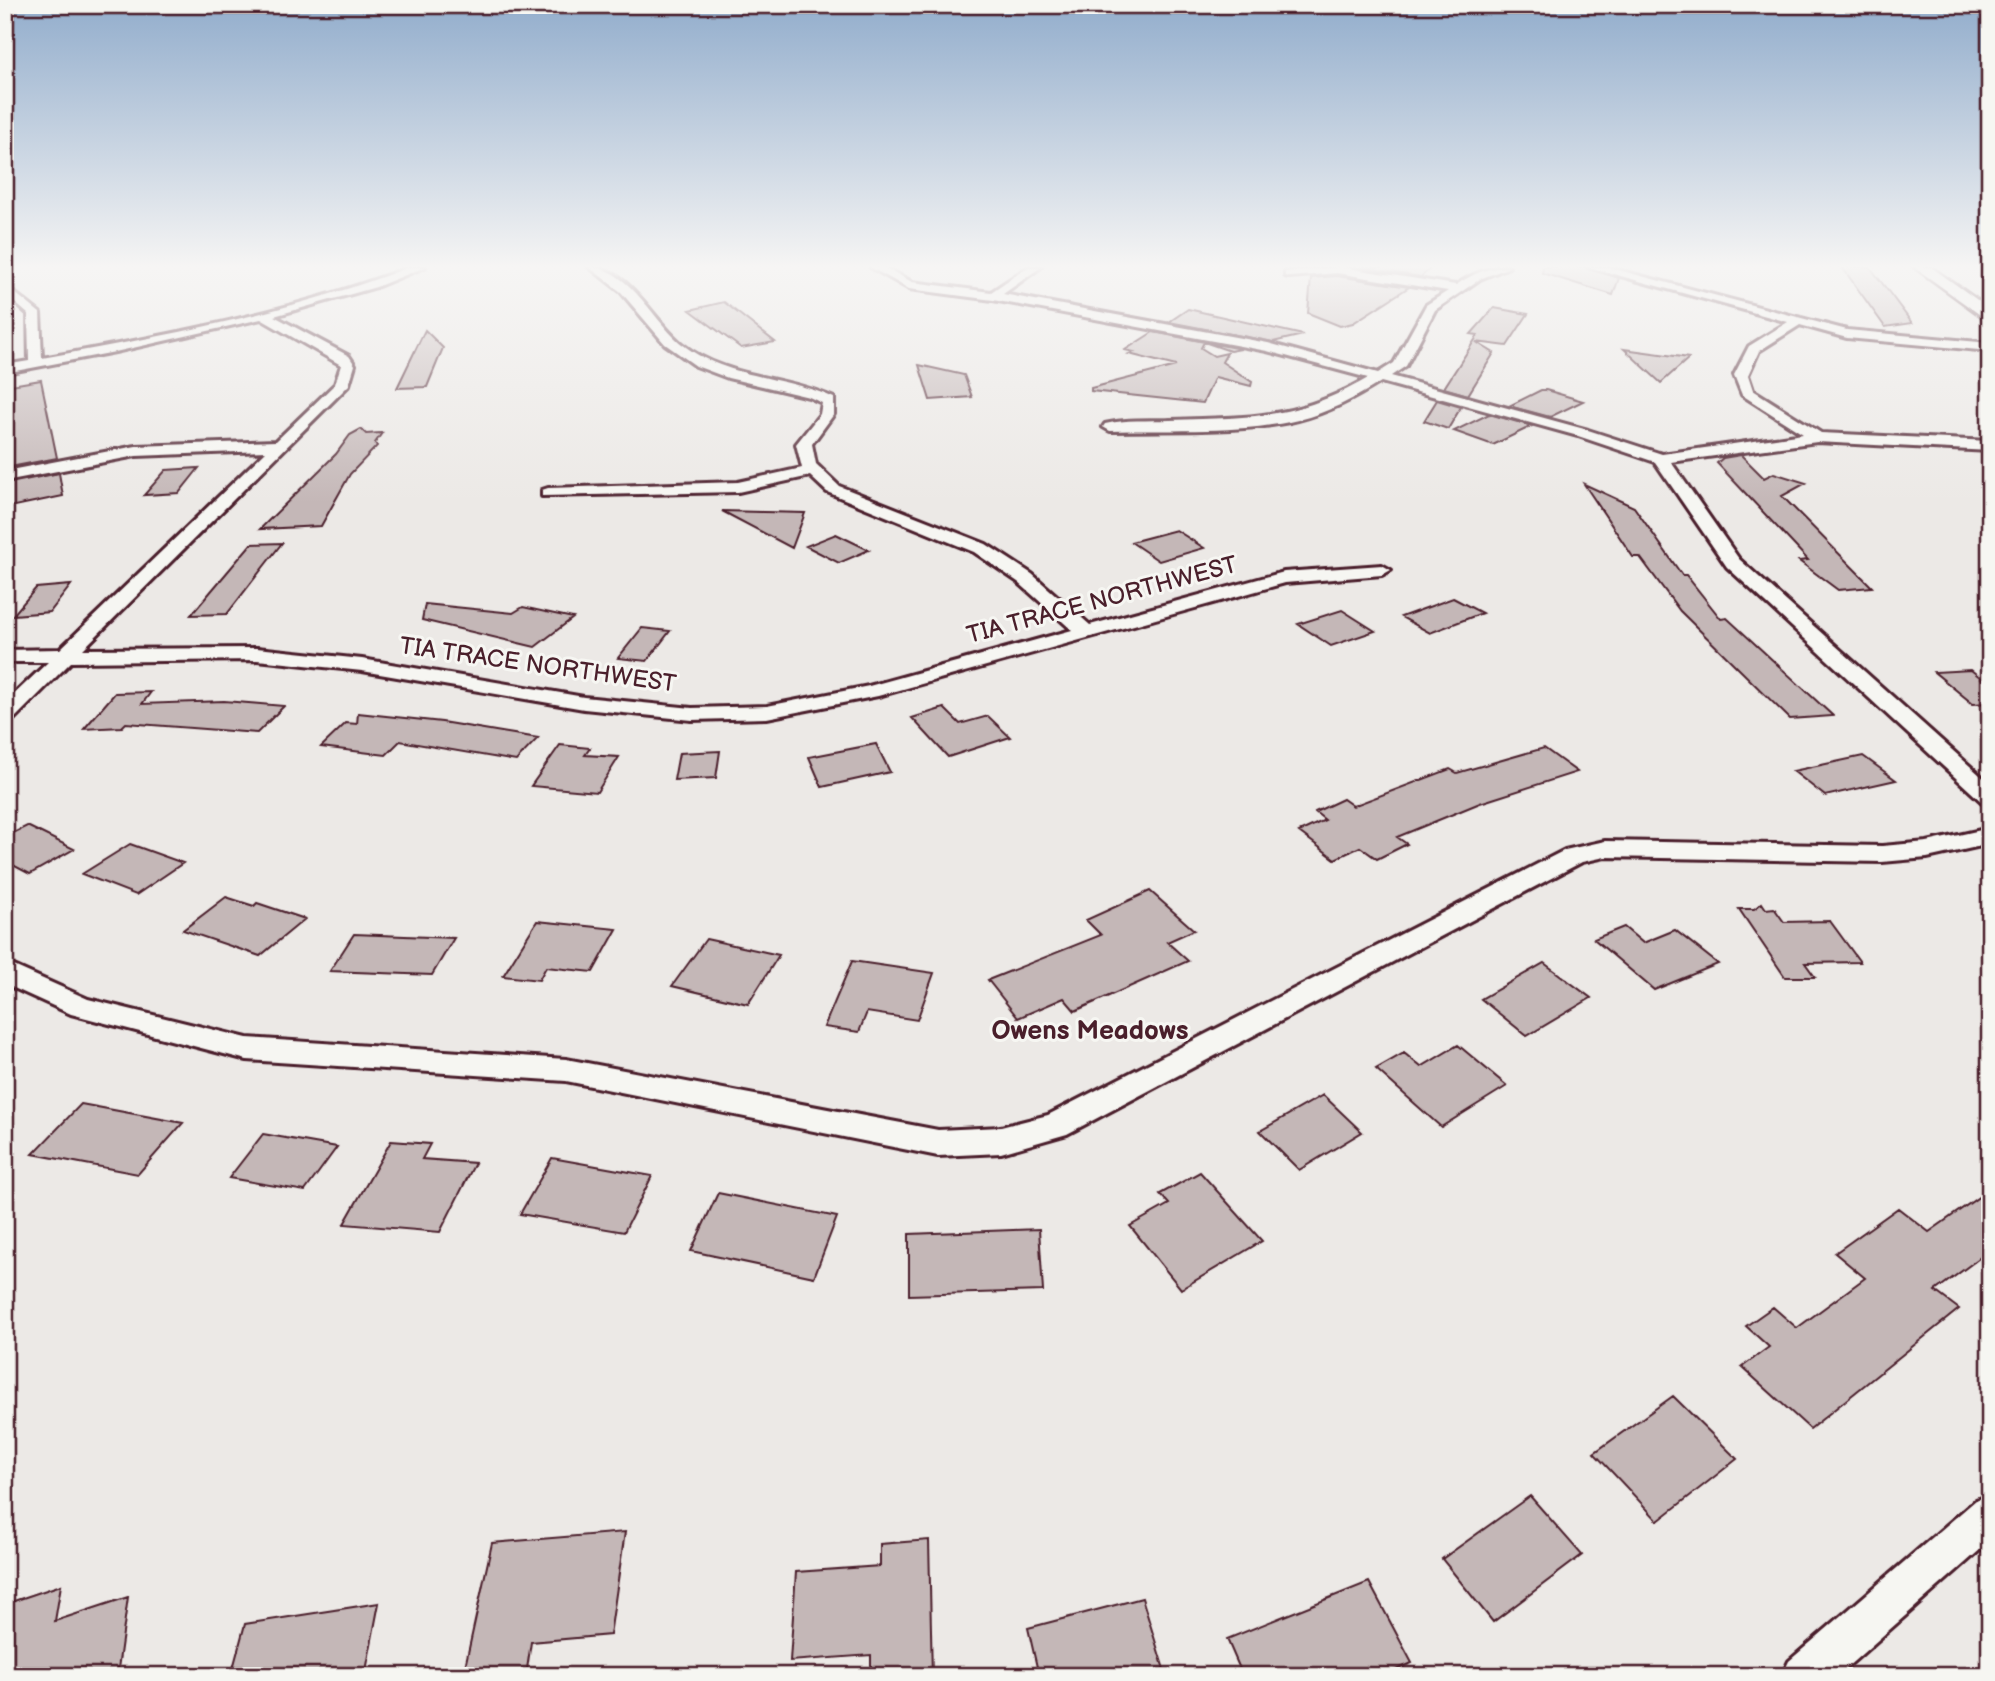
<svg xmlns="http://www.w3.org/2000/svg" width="1995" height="1681" font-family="'Balsamiq Sans',sans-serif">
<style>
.building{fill:#c4b7b7;stroke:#4a1f2b;stroke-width:2}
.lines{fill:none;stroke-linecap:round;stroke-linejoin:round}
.minor-casing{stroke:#4a1f2b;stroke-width:6}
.tertiary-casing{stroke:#4a1f2b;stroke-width:5}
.minor{fill:#f6f6f2;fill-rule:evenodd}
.tertiary{fill:#f6f6f2;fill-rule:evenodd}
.labels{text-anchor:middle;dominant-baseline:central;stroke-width:6;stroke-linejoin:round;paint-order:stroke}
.street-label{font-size:24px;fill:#4a1f2b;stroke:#f6f6f2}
.neighbourhood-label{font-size:26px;font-weight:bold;fill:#4a1f2b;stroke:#f6f6f2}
</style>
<rect width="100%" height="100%" fill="#ece9e6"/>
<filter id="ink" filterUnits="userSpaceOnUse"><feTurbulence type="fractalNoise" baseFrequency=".0143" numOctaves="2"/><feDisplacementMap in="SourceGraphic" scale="14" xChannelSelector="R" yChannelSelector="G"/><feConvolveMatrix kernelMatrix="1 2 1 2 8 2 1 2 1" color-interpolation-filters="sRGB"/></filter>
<g filter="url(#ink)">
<path class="building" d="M1360,267H1432L1421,277Z
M1543,267H1586L1619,278L1613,295L1542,273Z
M1842,267H1870L1912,323L1885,327Z
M1337,276L1409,287L1353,323L1340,326L1308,313L1311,278Z
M724,302L775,342L741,348L690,310Z
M1494,308L1528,314L1507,346L1476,342L1494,353L1468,395L1444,388L1478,335L1471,334Z
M1188,309L1303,335L1273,342L1169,322Z
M425,330L443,348L427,387L397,388Z
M1153,332L1241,349L1230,351L1204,342L1201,348L1214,356L1227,353L1222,362L1252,382L1251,386L1215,377L1203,403L1091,391V388L1176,366L1129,354L1134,352L1125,350Z
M1624,349L1689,358L1661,383Z
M919,365L964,375L972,397L930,400Z
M41,380L57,458L5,468V386Z
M1541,390H1546L1583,401L1550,417L1509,406Z
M1437,400L1461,407L1448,429L1424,421Z
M1489,414L1532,426L1493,445L1454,431Z
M361,429L366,434L382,433L375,443L377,446L350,474L321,526L260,529L336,454L350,435Z
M1741,455L1764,478L1774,473L1806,483L1782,496L1872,587L1838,590L1799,561L1808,560L1717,463L1723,458Z
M199,468L179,493L144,495L166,470Z
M59,473L63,496L5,508V484Z
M1584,484L1634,507L1682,575H1686L1721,619L1727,618L1833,716L1790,719L1680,611L1640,557H1633Z
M722,511L805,513L792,548Z
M1176,530L1204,548L1159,561L1131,542Z
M836,534L869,550L839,563L806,546Z
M282,543L227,614L191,615L251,544Z
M71,585L50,612L13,615L36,588Z
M1453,598L1482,613L1430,633L1401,617Z
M425,604L513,613L523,607L573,618L535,647L422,620Z
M1342,610L1375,631L1331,646L1298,624Z
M642,628L670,631L647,661L618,658Z
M1971,670L1990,685V703L1973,704L1934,672Z
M151,692L142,704L224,701L284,706L257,733L126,723L122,727L84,729L115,693Z
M944,708L960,724L988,716L1010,737L948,757L912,718Z
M358,713L442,722L538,738L516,761L400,741L386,755L321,747L346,723L357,724Z
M876,744L890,772L822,787L809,757Z
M560,745L590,748L585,755L619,757L597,792L531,786Z
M1544,748L1577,772L1480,803L1397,837L1407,844L1377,859L1360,847L1335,859L1299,832L1325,820L1315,812L1343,799L1353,806L1450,769L1457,773Z
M720,751L716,778L674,780L679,753Z
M1863,756L1896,780L1825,796L1793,771Z
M27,826L74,849L30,874L5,861V837Z
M130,844L183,863L136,895L82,874Z
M1150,891L1194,930L1167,942L1188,961L1075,1011L1064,998L1018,1018L988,980L1101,935L1086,920Z
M226,897L254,906L257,903L305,919L260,956L183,930Z
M1762,903L1766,909L1774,908L1784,922L1830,921L1860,962L1805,963L1815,977H1785L1739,909H1754Z
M537,921L617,929L593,972L546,967L539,980L503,976Z
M1624,927L1643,943L1675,930L1718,964L1654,990L1594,939Z
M354,934L454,938L432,975L330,971Z
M706,939L779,955L748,1004L672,986Z
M852,961L934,973L917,1020L867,1012L859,1032L824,1027Z
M1544,963L1591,998L1527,1036L1481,999Z
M1458,1045L1507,1086L1441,1127L1376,1069L1404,1053L1421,1067Z
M1323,1095L1362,1132L1299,1170L1260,1131Z
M81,1104L183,1123L138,1174L33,1154Z
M263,1134L337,1147L305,1191L229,1178Z
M391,1141L430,1144L422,1159L475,1163L440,1232L344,1224Z
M552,1158L652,1176L624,1232L520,1214Z
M1200,1172L1262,1241L1181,1289L1130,1226L1169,1204L1160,1194Z
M1990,1189V1250L1935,1291L1959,1309L1810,1429L1742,1367L1769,1347L1746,1326L1773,1307L1797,1328L1865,1278L1835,1253L1898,1208L1929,1232Z
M718,1193L837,1217L814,1277L691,1251Z
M1039,1229L1043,1291L909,1295V1234Z
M1673,1396L1737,1459L1658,1521L1594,1453Z
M1530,1496L1582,1555L1493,1622L1442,1559Z
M625,1532L610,1635L531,1642L526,1676H463L492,1543Z
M929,1540L932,1676H871V1655L790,1661L796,1572L880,1566V1544Z
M1369,1582L1412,1663L1382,1676H1243L1227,1639Z
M61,1585L55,1621L128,1597L117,1676H5V1604Z
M1142,1598L1166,1676H1039L1028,1628Z
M379,1603L365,1676H231L245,1624Z"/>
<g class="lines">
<g class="minor-casing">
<path id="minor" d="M409,267H425L376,287L274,316L349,356L355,365L349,385L83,649L257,648L362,659L584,697L692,708L767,706L869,686L1072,630L1018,582L974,552L827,492L810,476L738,492L542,496V490L548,488L738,482L802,468L796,444L820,414L822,403L809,397L728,378L696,366L665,344L621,292L589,267C629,267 653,321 682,344C726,379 784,375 834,398V414L812,444L816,464L839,486L986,544L1032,574L1090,625L1284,572L1382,565L1391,570L1382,575L1285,583L878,696L767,718L692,720L584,709L362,671L257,660L71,662L13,720L5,721V703L48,662H5V650L60,649L266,451L136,456L5,481V471L136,446L276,441L335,384L341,365L261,319L115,352L5,373V365L29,361L28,314L5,294V285L40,313L42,358C165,336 293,312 409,267Z
M870,267H884L912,282L991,292L1028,267H1041L1003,294L1268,343L1378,373L1394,363L1426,305L1448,291L1337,273L1289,277L1285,276V272L1341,267L1456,285C1474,273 1488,267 1509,267L1480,279L1435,310L1406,366L1391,376L1588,430L1662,454L1803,434L1742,395L1734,375L1749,346L1788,322L1588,267H1607L1847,330L1990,343V351L1847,338L1800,325L1759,351L1748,375L1753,390L1821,433L1990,441V451L1817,442L1671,462L1739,559L1990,784V804L1982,802L1727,567L1655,462L1578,436L1381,382C1355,398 1328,413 1298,420C1240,434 1170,429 1110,431L1103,427L1105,424C1125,419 1149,421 1170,420C1250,417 1296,420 1368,378L1267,351L993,300L909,289Z
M1990,828V844L1927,858L1882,862L1605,857L1582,862L1067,1134L1001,1153L938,1156L566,1081L247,1060L71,1014L5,984V962L88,999L247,1038L566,1059L938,1130L1001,1127L1048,1115L1565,850L1605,841L1882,846L1927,842Z
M1990,1494V1541L1837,1676H1782L1789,1661L1976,1500Z"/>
</g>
<g class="tertiary-casing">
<path id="tertiary" d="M1914,267H1931L1990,309V322Z"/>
</g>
<use href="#minor" class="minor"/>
<use href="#tertiary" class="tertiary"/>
</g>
</g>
<linearGradient id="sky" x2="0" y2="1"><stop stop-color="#92adcc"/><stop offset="0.53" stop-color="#f6f5f4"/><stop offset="1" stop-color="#f6f5f4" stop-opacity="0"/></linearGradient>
<rect width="1995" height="503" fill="url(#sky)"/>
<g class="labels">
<g class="street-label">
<text transform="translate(1102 600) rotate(-15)">TIA TRACE NORTHWEST</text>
<text transform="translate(538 665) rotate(8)">TIA TRACE NORTHWEST</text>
</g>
<g class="neighbourhood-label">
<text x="1090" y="1031">Owens Meadows</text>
</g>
</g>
<rect width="1995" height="1681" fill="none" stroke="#f6f6f2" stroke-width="28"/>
<rect x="14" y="14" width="1967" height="1653" fill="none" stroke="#4a1f2b" stroke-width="2.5" filter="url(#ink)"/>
</svg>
